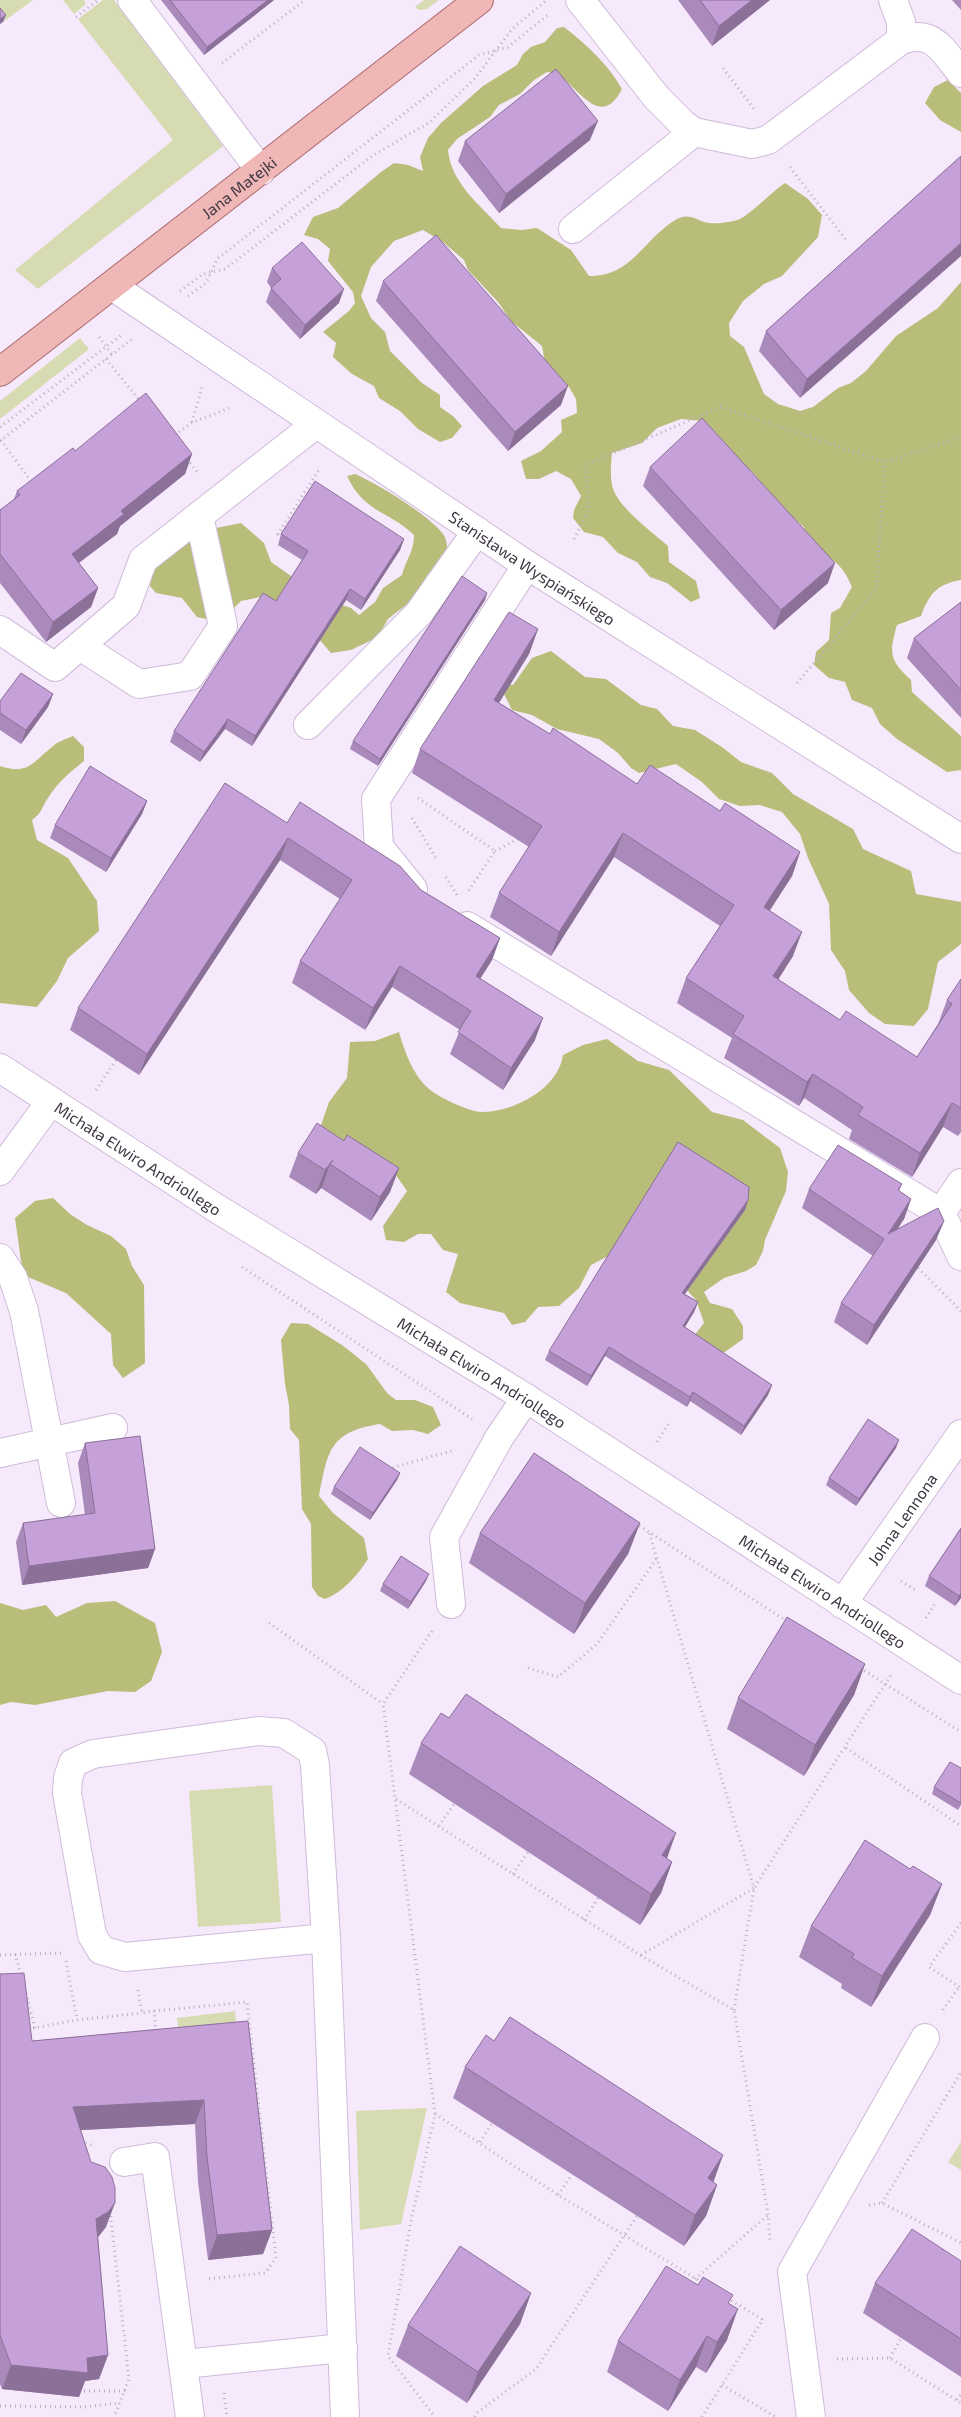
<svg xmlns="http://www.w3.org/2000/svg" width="961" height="2417" font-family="'Exo 2',sans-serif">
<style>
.green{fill:#d7dbb2}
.forest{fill:#b8bd79}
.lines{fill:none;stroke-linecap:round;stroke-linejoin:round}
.minor-casing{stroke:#cfbbd9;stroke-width:30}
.major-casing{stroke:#aa6b6d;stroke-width:30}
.path{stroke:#baafc0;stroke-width:3;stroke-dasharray:1 4;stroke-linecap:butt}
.minor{stroke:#fff;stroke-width:28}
.major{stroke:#efb7b5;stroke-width:28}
.wall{fill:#aa8abb}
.shaded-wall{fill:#8b7098}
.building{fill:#c6a0d9;stroke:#8b7098}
.labels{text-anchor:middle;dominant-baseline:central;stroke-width:4;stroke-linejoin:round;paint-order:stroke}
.street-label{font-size:16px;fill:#3f3743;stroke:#fff}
</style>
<rect width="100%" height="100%" fill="#f6e9fc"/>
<path class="green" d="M0,0H33L3,22L0,18Z
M63,0H84L86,4L74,14Z
M103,0H114L223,146L38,289L15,270L173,140L78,19Z
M424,0H439L427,9L419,10L415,7Z
M80,338L89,349L0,419V401Z
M272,1785L281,1922L198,1927L189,1791Z
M235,2011L238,2039L180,2045L177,2018Z
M427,2108L401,2224L360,2230L356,2111Z
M961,2142V2170L948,2162Z"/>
<path class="forest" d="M564,27C587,45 608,64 622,89C601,130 580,89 558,75C555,73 551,73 547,72L534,80L520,94L499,105L490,117L457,139L448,150C451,183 480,205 501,228L521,230L537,228L571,250L589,276C632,277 645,237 677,219C690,212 697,221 709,223C718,224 732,222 740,219C750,214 773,191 785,183L808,199L822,215L818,237L782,276L764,284L743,301L729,323L730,336L744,347L764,394L778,404L800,411L813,407L838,388L851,383L866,371L896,336L938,308L961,282V580C937,584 929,594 921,616L897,625C889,653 889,660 911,680L912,692L961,736V770L947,772L897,739L880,724L872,708L852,700L845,682L829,678L814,665L816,652L829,640L831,613L840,608L852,587C841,560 826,554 800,543L804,527L773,502L757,477L702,421L681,419L657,428L642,443L612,453C611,464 610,474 612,485C616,506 652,532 668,546L669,562L696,581L700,598L691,602L667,583L650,577L637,562L618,553L603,537L584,532L573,518L574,510L581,496L571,479L556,471L539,479H526L521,461L541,451L562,432L561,420L577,413L576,399L569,387L545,363L542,346L511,321L498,302L468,270L464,260L443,242L423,230L394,241L371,267L361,296L371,318L385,332L390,351L422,383L440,395V407L453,416L462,426L452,438L440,442L418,429L400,411L379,398L374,386L352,374L333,357L336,343L323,332L349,311L355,303L353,292L328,261L330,249L318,239L304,235L313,217L338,208L381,172L394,163L408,165L423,171L420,157L428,138L441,123L483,86L517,65L523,54L531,47L545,42L557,28Z
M948,80L961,93V132L940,120L925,103L934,87Z
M355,474C378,484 429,515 443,534C447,539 447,547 448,553L427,575L420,594L388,619L378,637L351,650L331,653L311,630L265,596L241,601L220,622L197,617L182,598L156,593L150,586L152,566L196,532L241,523L264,543L271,562L324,599L351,608L359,615L375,602L383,588L402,575C406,559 414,552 414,535C388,510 364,513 347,476Z
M551,651L585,677L606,679L641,705L657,709L673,726L695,730L722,747L741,762L772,773L793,794L853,829L863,849L911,871L916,894L961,902V944L938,962L928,1009L914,1026L885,1024L869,1013L849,990L845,971L831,950L829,904L808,858L800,834L782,812L760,805L740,806L719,799L702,782L676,764L639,773L631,768L618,753L599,739L557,729L532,715L512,710L498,682L513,685L532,658Z
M73,736L84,747V761C70,772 58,782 48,798C41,808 43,812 32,820L37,840L68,858L97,901L99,931L68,958L57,981L37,1007L0,1003V766C28,775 32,763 52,747C57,742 66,739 73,736Z
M399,1032C405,1053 413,1075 429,1089C438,1097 470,1112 481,1112C514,1112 558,1089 563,1055L583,1045L607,1039L638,1061L669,1070L712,1112L743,1120L780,1148L788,1172L786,1191L765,1240L763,1251L756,1265L746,1271L724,1278L704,1292L710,1303L732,1309L743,1326V1339L725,1352L711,1356L693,1337L704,1323L696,1300L685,1288L616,1252L591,1265L579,1288L559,1306L538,1307L525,1322L512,1325L504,1313L460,1303L446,1292L458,1254L443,1250L431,1234H418L404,1242L386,1240L383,1226L407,1191L391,1168L319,1131L329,1102L347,1078L350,1042L375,1041Z
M53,1198L70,1214L87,1225L111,1236L126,1249L132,1266L144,1285L145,1363L123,1378L113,1365L111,1334L66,1293L23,1275L15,1218L35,1201Z
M291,1323L308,1324L342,1345L366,1364L387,1393L396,1400H415L433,1407L441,1425L428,1434L413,1430L392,1431L380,1424C329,1432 328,1451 319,1496L333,1513L364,1538L368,1559C357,1576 343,1592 325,1599L318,1596L312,1587L311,1524L302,1509L299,1440L290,1429L289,1405L285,1384L281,1340Z
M115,1601L155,1623L162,1652L151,1681L135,1692L108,1691L35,1705L11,1702L0,1705V1603L23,1610L46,1605L56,1617L87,1603Z"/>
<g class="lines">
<g class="minor-casing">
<g id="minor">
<path d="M132,0L261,171"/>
<path d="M580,0L657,98L683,124L694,132L752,144L768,140L901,40C934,29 942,50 961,73"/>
<path d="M893,0L901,22V40"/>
<path d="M573,229L694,132"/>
<path id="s1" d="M112,286L527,565L961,839"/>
<path d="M0,630L55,667L126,606L143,560L316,424"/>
<path d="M80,646L139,684L190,676L223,626L199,516"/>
<path d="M308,725L419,613L477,531"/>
<path d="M413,889L379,847L376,799L527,565"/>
<path d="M467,926L941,1213L961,1183"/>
<path id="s2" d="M0,1068L216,1208L526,1398L961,1680"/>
<path d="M0,1171L51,1101"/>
<path d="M941,1213L961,1256"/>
<path d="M0,1258L13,1278L24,1311L61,1503"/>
<path d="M0,1453L113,1428"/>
<path d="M451,1604L444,1537L499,1438L526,1398"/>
<path id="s3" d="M842,1604L961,1434"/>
<path d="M326,1938L125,1957L101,1950L92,1935L67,1793L68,1778L73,1763L93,1754L258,1731L284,1733L312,1751L315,1765L326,1938L345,2417"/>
<path d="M124,2162L155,2157L190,2417"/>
<path d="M184,2364L343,2348"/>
<path d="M811,2417L792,2272L925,2038"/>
</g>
</g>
<g class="major-casing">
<g id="major">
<path id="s4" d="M0,372L479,0"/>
</g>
</g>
<path class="path" d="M76,17L98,0
M222,63L305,0
M723,68L754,109
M790,167L846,240
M180,291L203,274L225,269L372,156L430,122L476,77L512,29L547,0
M188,296L206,283L217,259L479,55L508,47L549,14
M99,337L112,355
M106,359L140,401
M192,422L202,387
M0,427L123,334
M175,435L191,423L232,407
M1,440L33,484
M0,441L132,339
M187,459L198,473
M283,537L278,534L320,468
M574,539L589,509L585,465L721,407L885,462L961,437
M797,683L876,589L885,462
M418,798L495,851L467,893
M412,818L437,860
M495,851L518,839
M446,877L457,895
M96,1090L116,1060
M242,1267L472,1419
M918,1268L961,1311
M657,1442L669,1423
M388,1469L452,1451
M635,1523L788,1622
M901,1581L917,1591
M926,1618L936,1602
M269,1623L383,1704
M432,1631L383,1704L435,2114L410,2226L388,2356L435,2417
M528,1668L558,1677L597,1644L657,1558
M860,1668L961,1732
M846,1748L961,1826
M396,1799L640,1955L734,2010L768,2214L770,2240
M439,1826L454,1804
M513,1874L528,1852
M584,1920L598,1898
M961,1923L929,1967L961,1988
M15,1954L21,1975
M0,1955L62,1953
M641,1955L754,1888L649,1532
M66,1961L77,2020
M138,1990L142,2013L154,2011L156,2033
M26,1993L35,2028
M734,2010L754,1888L891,1675
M943,2010L959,1987
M154,2011L247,2002L276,2258L265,2273L206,2279
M28,2029L77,2020L142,2013
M435,2114L558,2195L703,2283
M81,2141L94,2146
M480,2142L493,2122
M558,2195L573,2173
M882,2203L961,2072
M869,2205L882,2203L961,2243
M110,2211L129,2379L114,2417
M695,2279L768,2215
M727,2298L765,2321
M890,2358L901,2338
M837,2359L890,2358L961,2403
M722,2385L776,2417
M79,2391H125
M224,2393L227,2417
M957,2400L961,2394
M0,2406L82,2407L120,2403
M475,2417L478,2412L536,2369L637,2216
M702,2417L763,2319"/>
<use href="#minor" class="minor"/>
<use href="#major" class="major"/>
</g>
<path class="wall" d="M161,0H274L204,55Z
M678,0H770L712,46Z
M952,0H961V10Z
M590,140L499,213L458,161L465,141Z
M961,156L800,398L759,351L766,331Z
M272,268L339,303L300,339L266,302L271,288L267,282Z
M383,281L561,405L508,451L376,301Z
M75,451L192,454L185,474L120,526L117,534L79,563L98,588L91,607L46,642L0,583V510L14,499L17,491Z
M650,467L828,583L774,630L643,486Z
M281,534L404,539L400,550L361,610L346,600L252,746L225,729L200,762L170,742L174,731L276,601L302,560L278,545Z
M487,593L485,600L378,766L350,749L353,741Z
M961,602V718L907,658L914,638Z
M538,629L529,654L499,703L550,734L637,784L720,811L800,852L792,876L769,911L793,956L778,980L840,1020L917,1057L938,1024L947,1000L961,979V1132L958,1136L943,1127L912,1177L849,1139L852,1130L804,1098L799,1106L724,1058L732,1038L677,1003L686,978L720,926L614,857L551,956L490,917L499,893L529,847L412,773L420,749Z
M53,694L48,707L21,744L0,730V701Z
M147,801L142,814L106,872L50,838L55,825Z
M287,823L421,890L500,938L492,960L480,979L535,1040L503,1090L450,1054L460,1030L392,987L365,1030L292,983L300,961L340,899L280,860L139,1075L70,1030L78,1008Z
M344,1141L399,1168L390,1192L371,1221L321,1188L322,1187L316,1194L289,1177L298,1153Z
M902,1184L899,1191L911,1199L904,1219L897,1230L944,1221L936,1240L867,1345L834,1322L841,1303L873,1256L802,1208L809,1189Z
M748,1200L745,1210L685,1294L698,1302L694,1312L685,1327L772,1385L768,1395L741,1435L690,1401L687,1407L605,1356L587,1386L545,1360L549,1351Z
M85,1443L155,1549L148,1568L22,1585L16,1542L23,1523L85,1515L78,1463Z
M896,1448L856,1506L826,1485L829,1478Z
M400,1473L397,1480L370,1520L331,1494L334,1487Z
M640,1523L628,1554L574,1634L469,1563L480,1533Z
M961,1528V1598L955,1606L925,1586L929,1576Z
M426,1581L408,1609L380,1591L383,1584Z
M865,1664L854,1695L804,1776L727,1729L738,1698Z
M449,1718L672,1862L661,1893L640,1925L409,1774L421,1743Z
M961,1768V1805L958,1810L932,1794L934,1787Z
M942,1884L930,1915L871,2007L841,1988L842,1984L799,1957L811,1926Z
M0,1974L32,2041L248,2021L272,2230L263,2254L208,2260L198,2182L195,2124L81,2130L106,2227L98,2237L108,2355L99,2379L85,2381L79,2397L2,2389L0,2384Z
M494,2041L723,2155L713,2182L717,2185L706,2216L684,2246L453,2098L465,2067Z
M961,2261V2377L863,2313L875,2283Z
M698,2285L730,2304L727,2340L706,2373L696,2367L668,2411L607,2372L618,2341Z
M531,2293L520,2324L467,2403L396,2356L408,2325Z"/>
<path class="shaded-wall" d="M268,0H274L204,55L207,47Z
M752,0H770L712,46L719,26Z
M6,15L3,22L0,24V19Z
M598,121L590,140L499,213L506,194Z
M961,243V256L800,398L807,379Z
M344,289L339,303L300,339L305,325Z
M568,386L561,405L508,451L515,432Z
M192,454L185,474L120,526L117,534L65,573L72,554L121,511Z
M404,539L400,550L361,610L365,599Z
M835,563L828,583L774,630L781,610Z
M98,588L91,607L46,642L53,622Z
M350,589L346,600L252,746L255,736Z
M487,593L485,600L378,766L380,759Z
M538,629L529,654L485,725L494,700Z
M53,694L48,707L21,744L26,730Z
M228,719L225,729L200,762L204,752Z
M147,801L142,814L106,872L111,858Z
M623,833L614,857L551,956L559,932Z
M288,838L280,860L139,1075L147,1054Z
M800,852L792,876L756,932L764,907Z
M802,932L793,956L764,1001L773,976Z
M500,938L492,960L468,998L476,976Z
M400,966L392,987L365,1030L373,1008Z
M543,1018L535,1040L503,1090L511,1068Z
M813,1074L804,1098L799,1106L807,1082Z
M952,1103L943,1127L912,1177L920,1153Z
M333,1160L330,1164L322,1187L316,1194L325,1170Z
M399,1168L390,1192L371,1221L380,1197Z
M911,1199L904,1219L881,1254L888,1234Z
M748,1200L745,1210L679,1302L682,1293Z
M944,1221L936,1240L867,1345L874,1325Z
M698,1302L694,1312L680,1335L683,1326Z
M609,1347L605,1356L587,1386L591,1376Z
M772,1385L768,1395L741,1435L744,1426Z
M693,1392L690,1401L687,1407L690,1397Z
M899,1440L896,1448L856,1506L859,1499Z
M400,1473L397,1480L370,1520L373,1513Z
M640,1523L628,1554L574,1634L585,1603Z
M155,1549L148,1568L22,1585L29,1566Z
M429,1574L426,1581L408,1609L411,1602Z
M961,1593V1598L955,1606L959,1596Z
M865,1664L854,1695L804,1776L815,1745Z
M676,1833L665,1864L662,1855Z
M672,1862L661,1893L640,1925L651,1894Z
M942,1884L930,1915L871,2007L882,1976Z
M204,2100L195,2124L64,2131L73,2107Z
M723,2155L712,2186L708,2178Z
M717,2185L706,2216L684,2246L695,2215Z
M115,2203L106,2227L99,2236L87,2244L96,2219Z
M272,2230L263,2254L208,2260L217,2235Z
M531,2293L520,2324L467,2403L478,2372Z
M738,2309L727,2340L706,2373L717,2342Z
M707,2336L696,2367L668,2411L680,2380Z
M108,2355L99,2379L85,2381L79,2397L2,2389L11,2365L87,2358Z"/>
<path class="building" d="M170,0H268L207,47Z
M700,0H752L719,26Z
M0,8L6,15L0,19Z
M556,69L598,121L506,194L465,141Z
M961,156V243L807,379L766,331Z
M436,235L568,386L515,432L383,281Z
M302,242L344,289L305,325L271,288L281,279L272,268Z
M146,393L192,454L121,511L124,514L72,554L98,588L53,622L0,554V510L20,495L17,491L73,448L75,451Z
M702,418L835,563L781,610L650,467Z
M315,481L404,539L365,599L350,589L255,736L228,719L204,752L174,731L263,593L276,601L308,551L281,534Z
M462,576L487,593L380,759L353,741Z
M961,602V690L914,638Z
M509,612L538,629L494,700L550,734L553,728L637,784L650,765L720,811L725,803L800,852L764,907L802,932L773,976L840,1020L846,1011L917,1057L952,1004L947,1000L961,979V1108L952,1103L920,1153L858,1115L863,1107L813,1074L807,1082L733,1034L744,1016L686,978L734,905L623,833L559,932L499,893L542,826L420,749Z
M21,673L53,694L26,730L0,713V701Z
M90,766L147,801L111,858L55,825Z
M225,783L287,823L300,802L400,866L421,890L500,938L476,976L543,1018L511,1068L458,1032L471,1011L400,966L373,1008L300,961L352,880L288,838L147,1054L78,1008Z
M317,1123L344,1141L347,1135L399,1168L380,1197L330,1164L333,1160L325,1170L298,1153Z
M678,1142L749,1187L748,1200L682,1293L698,1302L683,1326L772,1385L744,1426L693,1392L690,1397L609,1347L591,1376L549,1351Z
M838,1145L902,1184L898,1190L911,1199L888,1234L938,1208L944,1221L874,1325L841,1303L884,1239L809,1189Z
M868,1419L899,1440L859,1499L829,1478Z
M140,1436L155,1549L29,1566L23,1523L95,1513L85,1443Z
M360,1447L400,1473L373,1513L334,1487Z
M534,1453L640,1523L585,1603L480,1533Z
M961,1528V1593L959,1596L929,1576Z
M401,1556L429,1574L411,1602L383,1584Z
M787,1617L865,1664L815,1745L738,1698Z
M466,1694L676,1833L662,1855L672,1862L651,1894L421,1743L441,1713L449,1718Z
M950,1762L961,1768V1803L934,1787Z
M865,1840L910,1869L913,1866L942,1884L882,1976L852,1958L854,1954L811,1926Z
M24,1973L32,2041L248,2021L272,2230L217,2235L207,2157L204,2100L73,2107L91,2162L105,2167L112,2177L115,2188V2203L108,2212L96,2219L108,2355L87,2358L88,2373L11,2365L0,2335V1974Z
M510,2017L723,2155L708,2178L717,2185L695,2215L465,2067L486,2035L494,2041Z
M912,2229L961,2261V2339L875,2283Z
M460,2246L531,2293L478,2372L408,2325Z
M666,2266L698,2285L703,2277L733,2295L728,2303L738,2309L717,2342L707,2336L680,2380L618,2341Z"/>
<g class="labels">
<g class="street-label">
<text stroke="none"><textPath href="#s4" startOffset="302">Jana Matejki</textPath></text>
<text stroke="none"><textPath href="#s1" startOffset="506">Stanisława Wyspiańskiego</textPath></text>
<text stroke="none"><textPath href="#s2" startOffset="165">Michała Elwiro Andriollego</textPath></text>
<text stroke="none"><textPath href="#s2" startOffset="570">Michała Elwiro Andriollego</textPath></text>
<text stroke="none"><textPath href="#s3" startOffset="104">Johna Lennona</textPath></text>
<text stroke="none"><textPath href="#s2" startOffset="975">Michała Elwiro Andriollego</textPath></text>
</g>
</g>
</svg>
